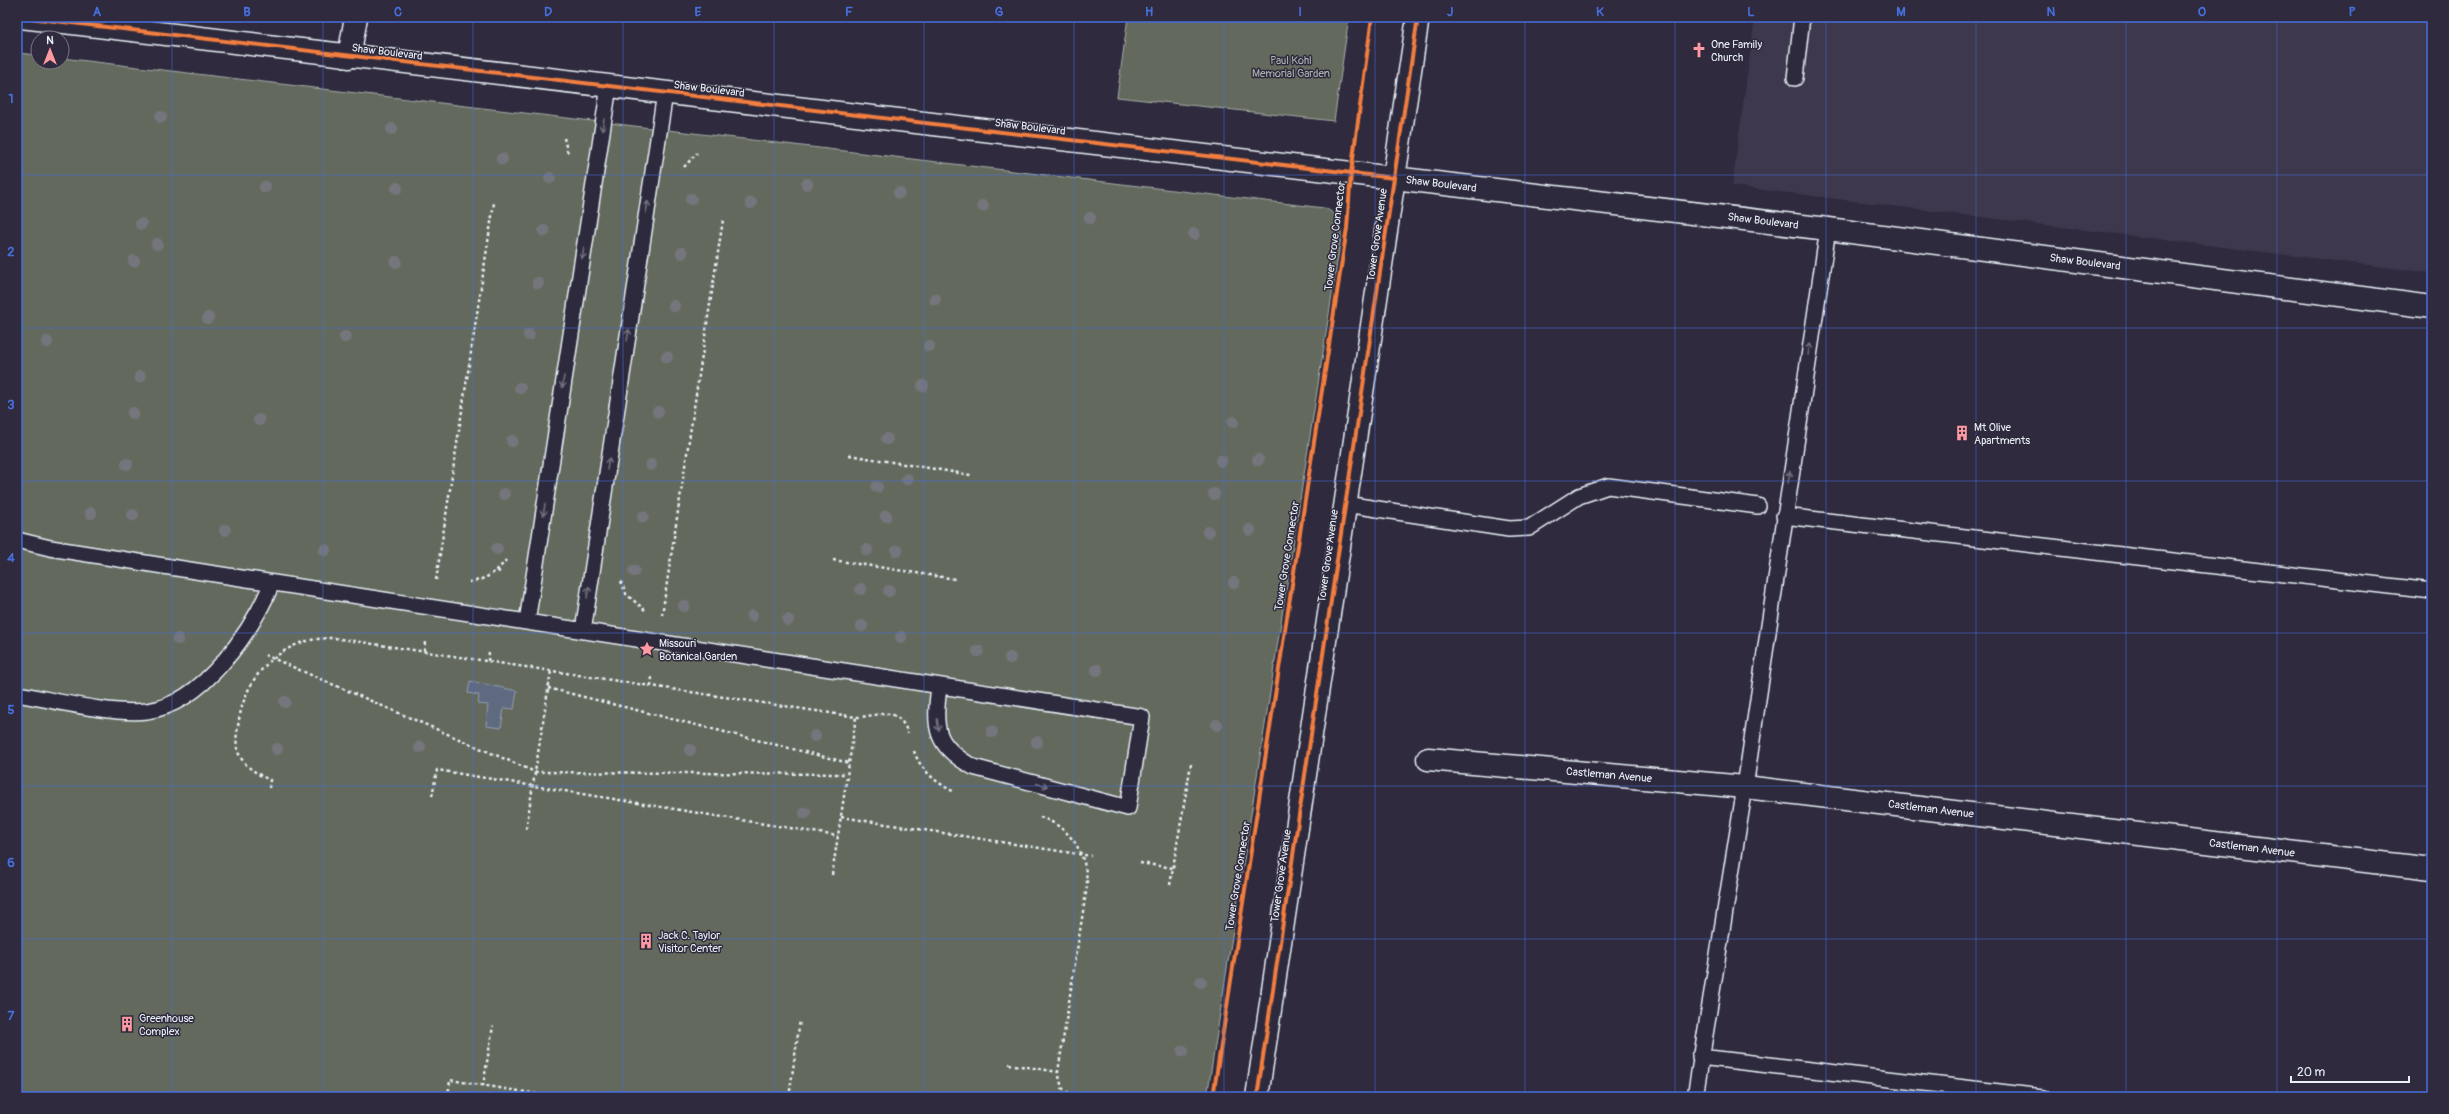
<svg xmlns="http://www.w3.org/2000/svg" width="2449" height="1114" font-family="Pangolin,sans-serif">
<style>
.built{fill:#3c384e}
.green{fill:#636a5d;stroke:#a6aeaa}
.water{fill:#5e6980;stroke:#959fb0}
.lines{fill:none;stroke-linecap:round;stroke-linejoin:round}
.lane-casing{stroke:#e8f1f8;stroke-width:18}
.street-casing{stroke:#e8f1f8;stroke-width:25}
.secondary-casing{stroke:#e8f1f8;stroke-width:25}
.path{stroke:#e8f1f8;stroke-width:2.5;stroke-dasharray:3 3;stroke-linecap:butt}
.lane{stroke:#2f2a3d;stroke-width:15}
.street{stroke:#2f2a3d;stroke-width:22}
.secondary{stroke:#2f2a3d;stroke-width:22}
.cycleway-casing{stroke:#2f2a3d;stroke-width:6}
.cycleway{stroke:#f27e40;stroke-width:4}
.tree{fill:#74767d}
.oneway{stroke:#70707e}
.grid{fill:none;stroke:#466fde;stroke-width:1;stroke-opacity:0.55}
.labels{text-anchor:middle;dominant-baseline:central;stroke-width:3;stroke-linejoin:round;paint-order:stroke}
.poi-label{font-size:11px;fill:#e8f1f8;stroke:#2f2a3d;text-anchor:start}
.street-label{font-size:11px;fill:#e8f1f8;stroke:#2f2a3d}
.park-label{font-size:11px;fill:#acb4b2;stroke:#2f2a3d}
.neatline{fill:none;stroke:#466fde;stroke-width:1.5}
.grid-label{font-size:13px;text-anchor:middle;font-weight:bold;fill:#466fde}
</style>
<rect width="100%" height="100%" fill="#2f2a3d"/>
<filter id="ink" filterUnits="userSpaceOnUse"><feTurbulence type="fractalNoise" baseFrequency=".025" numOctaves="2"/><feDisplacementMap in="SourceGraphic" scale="8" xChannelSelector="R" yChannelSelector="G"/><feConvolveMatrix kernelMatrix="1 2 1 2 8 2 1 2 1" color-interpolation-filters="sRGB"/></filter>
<g filter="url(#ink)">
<path class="built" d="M1755,17H2432V273L1732,186Z"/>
<path class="green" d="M1128,17H1349L1334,121L1117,97Z
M17,53L38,55V62H62V58L1324,208C1338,214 1341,221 1341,237L1207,1097H17Z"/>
<path class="water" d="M470,681L517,691L514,709L504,708L501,728L486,726L488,705L478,704L479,695L468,693Z"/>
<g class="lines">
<g class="lane-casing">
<path id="lane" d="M1795,78L1802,17
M1345,504L1509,529L1529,528L1579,496L1608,486L1758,506
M1784,516L2432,591
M17,540L50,548L170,567L1142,717L1128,808L973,767C934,745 934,728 939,686
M527,622L609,86
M583,631L665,93
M17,694C53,700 112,715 147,711C203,704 252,631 272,583
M1700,1057L2043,1097
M1695,1097L1745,787L1828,229"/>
</g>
<g class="street-casing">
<path id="street" d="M349,57L356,17
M1428,759L1745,787L2432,869"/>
</g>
<g class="secondary-casing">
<path id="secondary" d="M21,17L1828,229L2432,307
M1257,1097L1418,17"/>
</g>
<path class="path" d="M564,138L568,154
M684,167L697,153
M849,455L971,475
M833,560L955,579
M498,570L501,575
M436,580L494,203
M621,581L626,594L645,610
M469,582C485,580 496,573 506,560
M662,615L723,220
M424,651L425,642
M265,655L535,772L847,774
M488,661L489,653
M651,686L652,677
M548,688L849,763
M914,751C919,768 937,784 953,791
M269,788L270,780C259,775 248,769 241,758C235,749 236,736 238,726C243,688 262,659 298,644C310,639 322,638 334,638L856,717C879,717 896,703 908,733
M432,796L437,770L838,836
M841,817L1091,856
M1040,817C1072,828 1087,854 1087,886L1058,1072L1062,1088L1071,1095L1079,1097
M526,829L551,671
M1140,863L1173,868
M832,875L856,717
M1170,885L1191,764
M1009,1064L1058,1072
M483,1086L493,1026
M448,1097L450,1080L556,1097
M516,1097L517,1092
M789,1097L800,1020"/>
<use href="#lane" class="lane"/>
<use href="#street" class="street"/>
<use href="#secondary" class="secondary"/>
<g class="cycleway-casing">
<path id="cycleway" d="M21,17L1394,178
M1213,1097L1347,228L1351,173L1372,17
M1257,1097L1418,17"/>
</g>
<use href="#cycleway" class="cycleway"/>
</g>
<g class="tree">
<circle cx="161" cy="117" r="6"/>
<circle cx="392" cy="129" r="6"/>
<circle cx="502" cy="159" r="6"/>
<circle cx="550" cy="178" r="6"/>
<circle cx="807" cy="184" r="6"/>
<circle cx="265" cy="187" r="6"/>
<circle cx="397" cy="188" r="6"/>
<circle cx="899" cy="193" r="6"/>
<circle cx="691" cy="199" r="6"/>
<circle cx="751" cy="203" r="6"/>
<circle cx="983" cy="206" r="6"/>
<circle cx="1090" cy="218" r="6"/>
<circle cx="141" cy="224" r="6"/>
<circle cx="544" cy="231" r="6"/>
<circle cx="1194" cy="234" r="6"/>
<circle cx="157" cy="244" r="6"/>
<circle cx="682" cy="253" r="6"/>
<circle cx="134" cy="261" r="6"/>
<circle cx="396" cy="262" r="6"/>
<circle cx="538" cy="283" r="6"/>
<circle cx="935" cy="299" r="6"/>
<circle cx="674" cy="306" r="6"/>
<circle cx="208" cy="318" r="6"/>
<circle cx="529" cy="335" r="6"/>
<circle cx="345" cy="337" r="6"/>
<circle cx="47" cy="342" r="6"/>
<circle cx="929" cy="346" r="6"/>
<circle cx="667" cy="357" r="6"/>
<circle cx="140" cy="377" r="6"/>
<circle cx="923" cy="386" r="6"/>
<circle cx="520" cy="388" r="6"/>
<circle cx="658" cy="412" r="6"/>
<circle cx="133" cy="413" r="6"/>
<circle cx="259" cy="420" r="6"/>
<circle cx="1233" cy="422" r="6"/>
<circle cx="887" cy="439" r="6"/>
<circle cx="512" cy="441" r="6"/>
<circle cx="1258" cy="460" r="6"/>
<circle cx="1221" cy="461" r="6"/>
<circle cx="127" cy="464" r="6"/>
<circle cx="651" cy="465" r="6"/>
<circle cx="907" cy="479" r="6"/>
<circle cx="877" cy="487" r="6"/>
<circle cx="504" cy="494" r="6"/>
<circle cx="1214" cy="494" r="6"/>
<circle cx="91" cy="513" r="6"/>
<circle cx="133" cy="515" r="6"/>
<circle cx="886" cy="516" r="6"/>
<circle cx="643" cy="517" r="6"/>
<circle cx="225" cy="530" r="6"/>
<circle cx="1250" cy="530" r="6"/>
<circle cx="1208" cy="532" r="6"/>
<circle cx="497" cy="549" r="6"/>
<circle cx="325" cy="550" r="6"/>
<circle cx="867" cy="550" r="6"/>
<circle cx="897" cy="551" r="6"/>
<circle cx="634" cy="571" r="6"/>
<circle cx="1234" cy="583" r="6"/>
<circle cx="861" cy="589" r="6"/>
<circle cx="889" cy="591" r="6"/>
<circle cx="684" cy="606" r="6"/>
<circle cx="752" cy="616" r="6"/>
<circle cx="788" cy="620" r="6"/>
<circle cx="862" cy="626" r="6"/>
<circle cx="901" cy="637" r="6"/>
<circle cx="178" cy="639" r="6"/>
<circle cx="978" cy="651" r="6"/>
<circle cx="1010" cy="658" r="6"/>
<circle cx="1097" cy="670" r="6"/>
<circle cx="285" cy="702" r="6"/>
<circle cx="1217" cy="725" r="6"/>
<circle cx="992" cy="732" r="6"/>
<circle cx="815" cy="736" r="6"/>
<circle cx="1037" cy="742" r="6"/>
<circle cx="420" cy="747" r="6"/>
<circle cx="277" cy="749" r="6"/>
<circle cx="690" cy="750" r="6"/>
<circle cx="805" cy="813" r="6"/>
<circle cx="1201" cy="982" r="6"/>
<circle cx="1183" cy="1051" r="6"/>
</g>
<defs><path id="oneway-shaft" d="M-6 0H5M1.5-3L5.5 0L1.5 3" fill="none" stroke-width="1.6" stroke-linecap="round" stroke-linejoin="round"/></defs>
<g class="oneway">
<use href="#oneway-shaft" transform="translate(603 125) rotate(99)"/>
<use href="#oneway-shaft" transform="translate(647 207) rotate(-81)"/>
<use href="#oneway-shaft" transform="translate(583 253) rotate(99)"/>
<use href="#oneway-shaft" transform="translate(628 335) rotate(-81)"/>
<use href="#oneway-shaft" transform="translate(1809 349) rotate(-81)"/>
<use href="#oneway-shaft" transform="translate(563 382) rotate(99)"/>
<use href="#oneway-shaft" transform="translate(608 464) rotate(-81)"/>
<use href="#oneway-shaft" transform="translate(1789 477) rotate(-81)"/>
<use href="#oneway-shaft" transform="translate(544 510) rotate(99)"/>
<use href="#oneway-shaft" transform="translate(588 592) rotate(-81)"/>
<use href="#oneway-shaft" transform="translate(938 725) rotate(83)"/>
<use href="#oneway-shaft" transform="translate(1042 785) rotate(15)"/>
</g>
</g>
<path class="grid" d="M172,17V1097M323,17V1097M473,17V1097M623,17V1097M774,17V1097M924,17V1097M1074,17V1097M1224,17V1097M1375,17V1097M1525,17V1097M1675,17V1097M1826,17V1097M1976,17V1097M2126,17V1097M2277,17V1097M17,175H2432M17,328H2432M17,481H2432M17,633H2432M17,786H2432M17,939H2432"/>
<defs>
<g id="church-bare" transform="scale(1.2)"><path d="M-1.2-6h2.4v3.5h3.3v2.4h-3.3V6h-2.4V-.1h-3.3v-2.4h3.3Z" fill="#ff9aa2" stroke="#2f2a3d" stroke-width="2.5" paint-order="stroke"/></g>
<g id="building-bare" transform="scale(1.2)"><path d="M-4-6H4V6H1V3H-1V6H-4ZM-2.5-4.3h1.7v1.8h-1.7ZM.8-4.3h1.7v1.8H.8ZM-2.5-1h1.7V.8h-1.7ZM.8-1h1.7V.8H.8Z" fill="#ff9aa2" stroke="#2f2a3d" stroke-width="2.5" paint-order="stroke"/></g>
<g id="sight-bare" transform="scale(1.2)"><path d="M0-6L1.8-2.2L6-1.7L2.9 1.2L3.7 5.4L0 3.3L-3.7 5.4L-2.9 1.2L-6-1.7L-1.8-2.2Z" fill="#ff9aa2" stroke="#2f2a3d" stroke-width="2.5" paint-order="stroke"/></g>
</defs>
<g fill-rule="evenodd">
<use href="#church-bare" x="1699" y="50"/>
<use href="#building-bare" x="1962" y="433"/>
<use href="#sight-bare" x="647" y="649"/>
<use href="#building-bare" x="646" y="941"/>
<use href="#building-bare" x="127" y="1024"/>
</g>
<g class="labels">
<g class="poi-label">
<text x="1711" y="44">One Family<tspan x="1711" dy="13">Church</tspan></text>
<text x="1974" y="427">Mt Olive<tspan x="1974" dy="13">Apartments</tspan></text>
<text x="659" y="643">Missouri<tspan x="659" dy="13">Botanical Garden</tspan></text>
<text x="658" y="935">Jack C. Taylor<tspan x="658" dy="13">Visitor Center</tspan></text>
<text x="139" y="1018">Greenhouse<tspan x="139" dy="13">Complex</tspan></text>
</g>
<g class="street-label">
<text transform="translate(387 52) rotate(7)">Shaw Boulevard</text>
<text transform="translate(709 89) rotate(7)">Shaw Boulevard</text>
<text transform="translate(1030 127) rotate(7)">Shaw Boulevard</text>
<text transform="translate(1441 184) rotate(7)">Shaw Boulevard</text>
<text transform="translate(1763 221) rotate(7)">Shaw Boulevard</text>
<text transform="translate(1377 235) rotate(-82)">Tower Grove Avenue</text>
<text transform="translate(1335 236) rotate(-83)">Tower Grove Connector</text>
<text transform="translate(2085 262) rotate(7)">Shaw Boulevard</text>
<text transform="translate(1287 556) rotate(-81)">Tower Grove Connector</text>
<text transform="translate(1328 556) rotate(-82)">Tower Grove Avenue</text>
<text transform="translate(1609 775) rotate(5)">Castleman Avenue</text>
<text transform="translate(1931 809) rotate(7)">Castleman Avenue</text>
<text transform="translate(2252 848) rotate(7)">Castleman Avenue</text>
<text transform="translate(1238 876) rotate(-81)">Tower Grove Connector</text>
<text transform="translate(1281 876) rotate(-82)">Tower Grove Avenue</text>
</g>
<g class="park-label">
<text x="1291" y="60">Paul Kohl<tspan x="1291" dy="13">Memorial Garden</tspan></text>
</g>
</g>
<rect width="2449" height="1114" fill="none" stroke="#2f2a3d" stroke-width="44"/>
<g transform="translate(50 50)"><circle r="19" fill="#2f2a3d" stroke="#797a88"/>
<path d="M0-3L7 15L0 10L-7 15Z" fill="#ff9aa2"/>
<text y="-6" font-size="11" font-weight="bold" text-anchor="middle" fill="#e8f1f8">N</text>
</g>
<path d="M2291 1076v6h118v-6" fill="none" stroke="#e8f1f8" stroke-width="2"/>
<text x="2297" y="1076" font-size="12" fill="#e8f1f8" stroke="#2f2a3d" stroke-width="3" paint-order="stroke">20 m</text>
<rect x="22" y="22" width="2405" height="1070" class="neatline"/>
<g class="grid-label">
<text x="97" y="16">A</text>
<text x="247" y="16">B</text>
<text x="398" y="16">C</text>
<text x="548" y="16">D</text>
<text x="698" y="16">E</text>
<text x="849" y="16">F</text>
<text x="999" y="16">G</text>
<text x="1149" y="16">H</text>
<text x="1300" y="16">I</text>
<text x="1450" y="16">J</text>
<text x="1600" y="16">K</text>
<text x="1751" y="16">L</text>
<text x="1901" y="16">M</text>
<text x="2051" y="16">N</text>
<text x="2202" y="16">O</text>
<text x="2352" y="16">P</text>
<text x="11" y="103">1</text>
<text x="11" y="256">2</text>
<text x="11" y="409">3</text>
<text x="11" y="562">4</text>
<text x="11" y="714">5</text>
<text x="11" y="867">6</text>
<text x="11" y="1020">7</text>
</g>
</svg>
